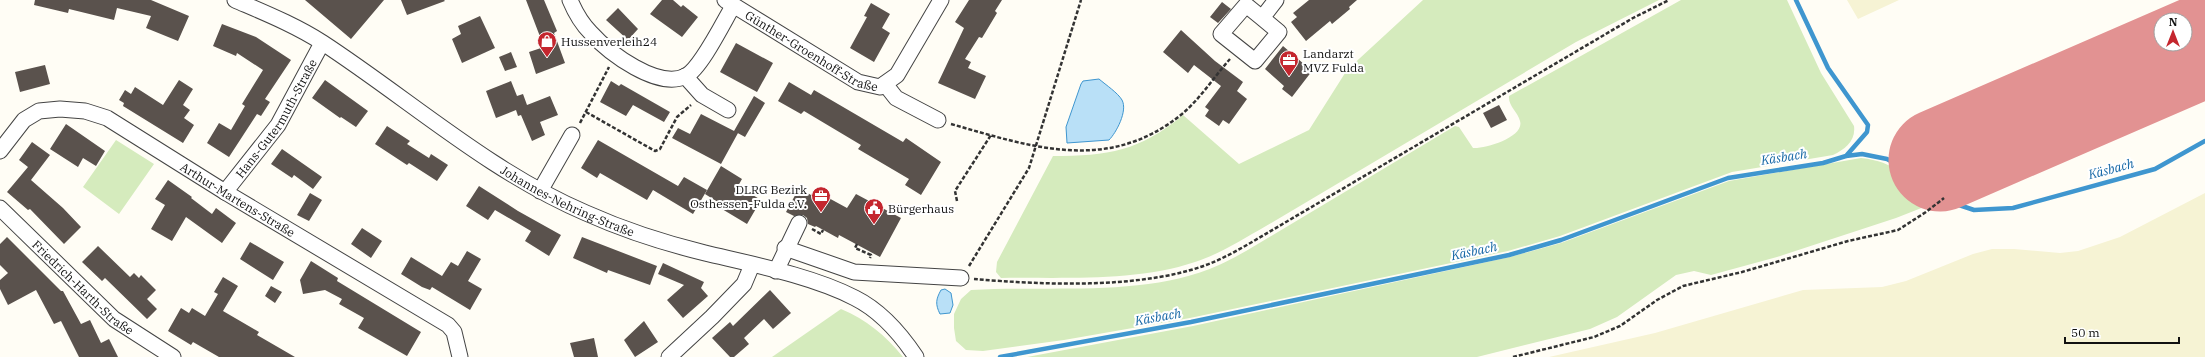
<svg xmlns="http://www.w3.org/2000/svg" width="2205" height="357" font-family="'IBM Plex Serif',serif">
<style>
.farmland{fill:#f6f3d4}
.green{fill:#d5ebbd}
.water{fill:#b9e0f7;stroke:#3f96cf}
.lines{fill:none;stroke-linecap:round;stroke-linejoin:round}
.stream{stroke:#3f96cf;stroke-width:4.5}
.runway{stroke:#e29292;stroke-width:103}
.building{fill:#5a524d}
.minor-casing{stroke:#444;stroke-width:17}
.path{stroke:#333;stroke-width:2.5;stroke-dasharray:4 2;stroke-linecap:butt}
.minor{stroke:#fff;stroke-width:15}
.labels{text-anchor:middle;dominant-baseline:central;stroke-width:4;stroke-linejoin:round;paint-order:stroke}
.poi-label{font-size:12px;fill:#111;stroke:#fff;text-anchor:start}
.street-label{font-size:12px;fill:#111;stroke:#fff}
.water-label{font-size:13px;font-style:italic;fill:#1768a6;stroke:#fff}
</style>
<rect width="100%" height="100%" fill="#fffdf5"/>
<path class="farmland" d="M1847,0H1899L1858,19Z
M2205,193V357H1549L1655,333L1803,290L1882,287L1906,281L1973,254L1992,249H2014L2060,253L2078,251L2120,237Z"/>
<path class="green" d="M1423,0H1659L1576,42L1266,226C1243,239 1220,254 1195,262C1136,282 1063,277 1001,278L996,272L997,262L1053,156C1108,156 1140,151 1183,115L1239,164L1309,130L1347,70Z
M1681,0H1787L1821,73L1854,126C1856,141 1845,149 1833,155L1732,172L1560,236L1508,251L1190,318L1064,340L983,351L966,350L956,341L954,328V314L961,299L971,290C1049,285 1147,298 1219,265C1228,261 1237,256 1246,251L1455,126L1459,127L1473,148C1485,149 1525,137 1520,121C1518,112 1508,106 1509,96Z
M116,140L154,164L119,214L83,187Z
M1861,158C1896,162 1905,176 1930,199L1924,207L1896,218L1777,257L1711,275L1694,271L1676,275L1617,317L1590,329L1477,357H1027L1193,326L1510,257L1561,243L1729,181Z
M841,309C867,320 885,335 903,357H772Z"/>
<path class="water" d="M1099,79C1106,85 1118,93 1122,100C1128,111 1116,133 1109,140L1067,143L1066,127L1081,84L1083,81Z
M945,289L951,293L953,305L950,313L940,314C935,304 936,299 941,290Z"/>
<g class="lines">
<path class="stream" d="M1796,0L1828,68L1868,125L1867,132L1846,156
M1947,201L1974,210L2013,208L2155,169L2205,141
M1000,357L1191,322L1509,255L1561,240L1728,178L1823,163L1846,156L1862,154L1887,159L1898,165L1933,196"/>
<path class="runway" d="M1940,160L2205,45"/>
</g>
<path class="building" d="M35,0H151L189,16L178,41L146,28L151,16L117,8L114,20L69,9L68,13L34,5Z
M305,0H384L351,39Z
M401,0H444L445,1L407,15Z
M526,0H544L557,31L554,33L565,63L536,74L529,52L544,47Z
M662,0H673L681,7L683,5L698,17L682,37L650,14Z
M969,0H1002L995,11L997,13L982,38L979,37L965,59L971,62L968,68L986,76L975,99L938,83L964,28L955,22Z
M1309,0H1357L1349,7L1350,9L1332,24L1330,21L1306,41L1291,22L1297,17L1293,13Z
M1222,2L1231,9L1218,23L1210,17Z
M871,3L890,14L882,28L890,33L874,62L850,48L867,17L864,16Z
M618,8L638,29L628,40L606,20Z
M480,16L495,48L462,63L452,39L461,34L458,26Z
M222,24L256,37L291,60L265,99L270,102L261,116L257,114L229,157L207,143L219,123L231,130L245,106L242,104L263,70L237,53L236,56L213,46Z
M1181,30L1215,61L1243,82L1237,91L1247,99L1229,124L1223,120L1219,126L1205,116L1209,110L1205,107L1221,86L1194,65L1188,73L1163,52Z
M736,43L773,63L757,92L720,72Z
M1283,46L1312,71L1292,97L1282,89L1284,86L1265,69Z
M511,52L517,67L505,71L499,57Z
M45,65L50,84L20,92L15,72Z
M179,80L193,89L183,105L190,110L184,118L194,125L183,143L123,106L124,103L119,100L125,90L131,94L135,87L163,105Z
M325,80L368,111L356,127L341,117L340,118L312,98Z
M511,81L517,96L523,94L527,105L550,96L558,115L540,122L545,135L532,141L521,115L518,116L516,110L496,118L486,91Z
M611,81L619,86L621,84L670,112L664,122L633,105L626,116L600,102Z
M789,82L811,95L814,90L903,142L906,138L941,162L921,195L905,185L909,179L858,149L861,145L804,111L801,114L778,101Z
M754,96L765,103L745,137L734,131Z
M1499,105L1507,120L1491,128L1483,113Z
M701,114L738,133L721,164L672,138L678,128L690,134Z
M66,124L105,151L96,166L83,158L78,167L50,149Z
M387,126L410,141L407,144L429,158L431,154L448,165L437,181L409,163L407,165L375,144Z
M598,140L678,186L684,177L707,190L693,214L653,190L647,200L600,173L597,178L581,168Z
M32,142L50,155L31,180L63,208L81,227L64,244L30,209L28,210L7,192L28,167L19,160Z
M282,149L322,177L313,189L294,175L292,178L271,164Z
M721,166L742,179L738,186L761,200L747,224L722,209L724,206L705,194Z
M168,180L192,197L191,198L212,214L216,208L236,223L222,243L186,217L172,241L151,229L165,205L155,199Z
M479,186L518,211L561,235L549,256L525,241L531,231L495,210L488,220L466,206Z
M799,188L811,195L814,190L847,208L856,194L901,218L880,257L839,235L838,238L816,226L815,227L808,224L807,218L803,215L794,216L786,212Z
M310,193L322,200L309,221L297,215Z
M362,228L382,241L371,258L351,244Z
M7,237L61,291H63L81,324L90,320L101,343L109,339L118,357H79L61,321L54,324L36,290L8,305L0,289V280L8,273L0,265V244Z
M582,237L657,266L650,285L608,270L607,273L573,258Z
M250,242L284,262L273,280L240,259Z
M98,246L130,277L134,273L139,278L141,275L156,290L147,299L157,309L147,319L105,278L102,281L82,262Z
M467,251L481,259L468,281L482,289L470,310L432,287L430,290L422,287L401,274L411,257L442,276L451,262L458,266Z
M311,261L338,278L337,281L421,332L407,356L358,328L364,318L339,304L342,299L325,290L303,294L300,280Z
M663,263L704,282L701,288L708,296L683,318L667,300L684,285L658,274Z
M223,277L238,286L223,311L259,332L257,335L295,357H219L193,342L191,345L168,331L181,308L189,313L192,308L205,316L218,294L214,292Z
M271,286L282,292L275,303L265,296Z
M770,290L791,313L773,329L764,319L744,338L749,344L734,357H730L712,338L730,322L733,326Z
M644,321L658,342L635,357L624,340Z
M594,338L598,357H574L570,343Z"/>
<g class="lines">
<g class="minor-casing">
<g id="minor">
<path id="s1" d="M235,0C265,13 295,25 323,43C410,100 490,172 586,213C624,230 664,243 705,253C751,264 813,276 855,298C881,311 900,333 916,357"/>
<path d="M570,0C575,12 582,24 591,33C609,53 658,90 686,76C701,68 723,23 733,6"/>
<path id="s2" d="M725,0L858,82L880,87L897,75L941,0"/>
<path d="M1262,18L1279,32L1255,61L1221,34L1246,5L1262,18L1276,0"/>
<path d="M685,76L702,95L728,110"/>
<path d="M885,84L896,98L938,120"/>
<path id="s3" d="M0,151L24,120L39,111L60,109L85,111L107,118L225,192L448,325L454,332L460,357"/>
<path d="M540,191L572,135"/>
<path id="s4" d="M225,192L278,125L322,43"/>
<path id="s5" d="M0,208L114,319L173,357"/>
<path d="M785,248L854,272L961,278"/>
<path d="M776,271L799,223"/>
<path d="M669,357L712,317L744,284L752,265"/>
</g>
</g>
<path class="path" d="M586,112L655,151L660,149L677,117L691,105
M580,123L609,67
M951,124C1032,147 1108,174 1182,114C1200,99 1214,77 1230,59
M957,201L955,191L991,135
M812,229L821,234L823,230
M857,244L855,248L871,255L870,258
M969,266L1029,168L1081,0
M974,279C1045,285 1150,290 1216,261C1234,253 1252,242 1269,232L1633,18L1669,0
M1513,357L1594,337L1620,326L1657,300L1683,286L1742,272L1848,241L1898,230L1926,212L1944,198"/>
<use href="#minor" class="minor"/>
</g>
<defs>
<g id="shop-pin" transform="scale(1)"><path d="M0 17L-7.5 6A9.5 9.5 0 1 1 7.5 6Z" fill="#c4262e" stroke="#fff"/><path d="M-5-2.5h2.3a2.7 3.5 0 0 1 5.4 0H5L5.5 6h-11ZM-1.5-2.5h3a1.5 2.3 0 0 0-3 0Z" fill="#fff"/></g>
<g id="office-pin" transform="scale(1)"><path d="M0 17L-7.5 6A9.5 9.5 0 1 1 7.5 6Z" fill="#c4262e" stroke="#fff"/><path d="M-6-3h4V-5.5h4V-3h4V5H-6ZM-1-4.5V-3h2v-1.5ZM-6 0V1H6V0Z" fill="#fff"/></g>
<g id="civic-pin" transform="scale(1)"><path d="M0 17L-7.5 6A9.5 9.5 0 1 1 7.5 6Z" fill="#c4262e" stroke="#fff"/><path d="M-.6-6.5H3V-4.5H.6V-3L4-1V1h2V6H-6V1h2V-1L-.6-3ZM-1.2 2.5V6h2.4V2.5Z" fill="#fff"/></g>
</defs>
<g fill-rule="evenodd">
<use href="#shop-pin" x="547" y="41"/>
<use href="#office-pin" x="1289" y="60"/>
<use href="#office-pin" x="821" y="196"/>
<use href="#civic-pin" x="874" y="208"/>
</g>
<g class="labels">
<g class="poi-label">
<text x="561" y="41">Hussenverleih24</text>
<text x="1303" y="53">Landarzt<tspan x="1303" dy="14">MVZ Fulda</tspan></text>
<text x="807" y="189" text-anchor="end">DLRG Bezirk<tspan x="807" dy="14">Osthessen-Fulda e.V.</tspan></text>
<text x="888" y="208">Bürgerhaus</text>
</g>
<g class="street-label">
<text stroke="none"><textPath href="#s2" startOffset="101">Günther-Groenhoff-Straße</textPath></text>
<text stroke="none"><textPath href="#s4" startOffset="90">Hans-Gutermuth-Straße</textPath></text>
<text stroke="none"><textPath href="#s3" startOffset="280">Arthur-Martens-Straße</textPath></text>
<text stroke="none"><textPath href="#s1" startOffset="390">Johannes-Nehring-Straße</textPath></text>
<text stroke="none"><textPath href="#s5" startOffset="115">Friedrich-Harth-Straße</textPath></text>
</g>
<g class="water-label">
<text transform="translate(1784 157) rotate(-9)">Käsbach</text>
<text transform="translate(2111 169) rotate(-15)">Käsbach</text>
<text transform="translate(1474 251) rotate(-12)">Käsbach</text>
<text transform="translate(1158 317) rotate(-10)">Käsbach</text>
</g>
</g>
<g transform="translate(2173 32)"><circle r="19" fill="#ffffff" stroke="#a0a0a0"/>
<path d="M0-3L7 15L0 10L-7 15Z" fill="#c4262e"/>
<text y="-6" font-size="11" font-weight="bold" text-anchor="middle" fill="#111111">N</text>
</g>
<path d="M2065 337v6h114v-6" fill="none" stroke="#111111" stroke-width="2"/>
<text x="2071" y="337" font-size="12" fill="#111111" stroke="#ffffff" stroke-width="3" paint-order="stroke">50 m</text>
</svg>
